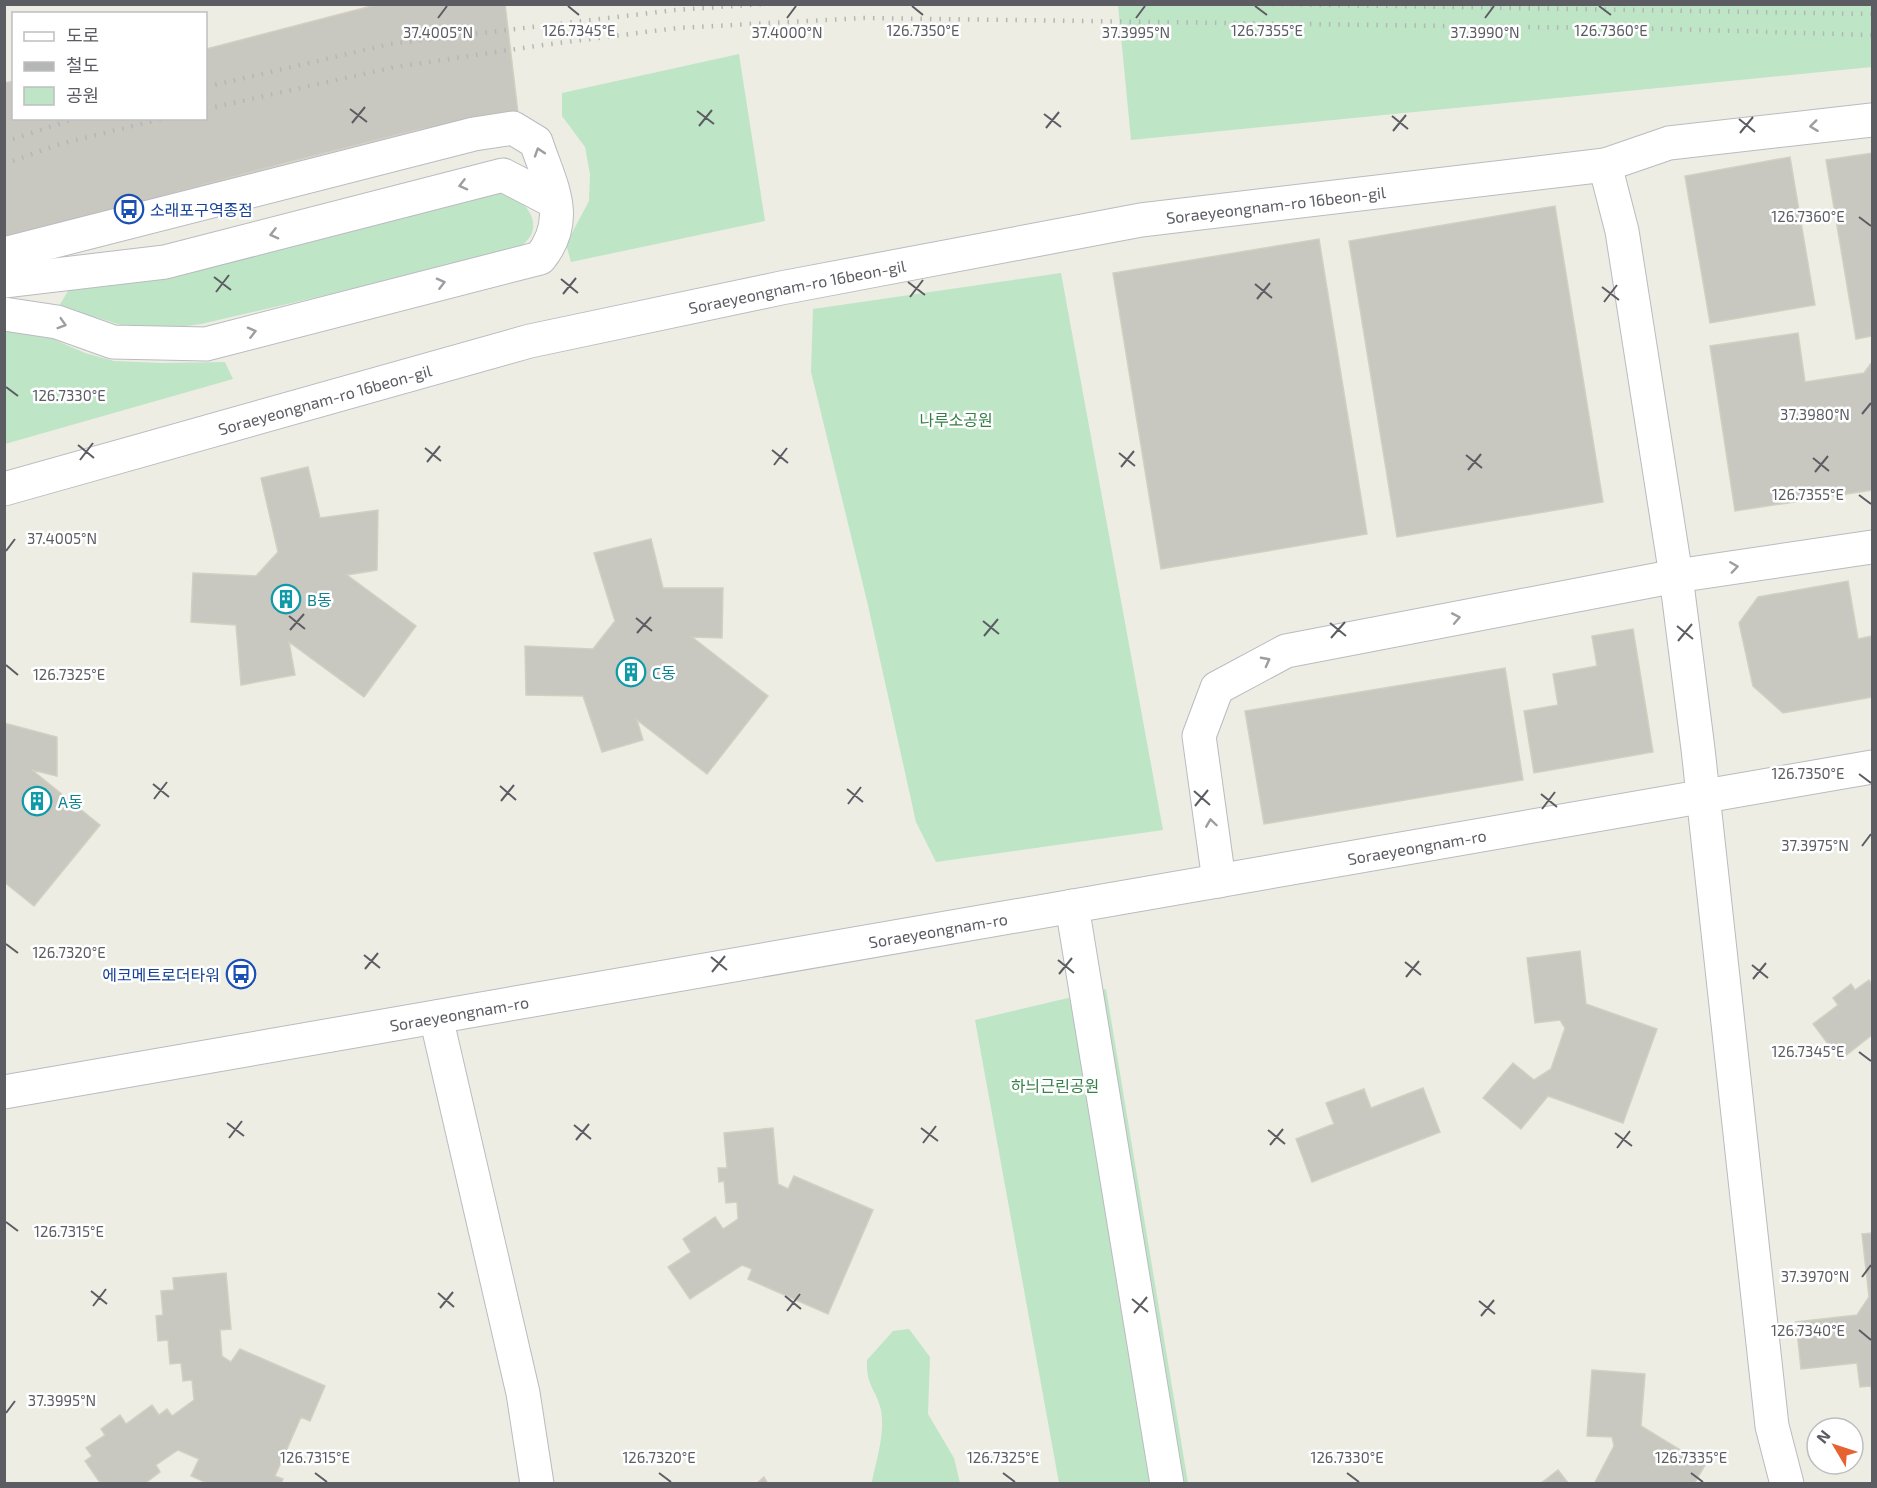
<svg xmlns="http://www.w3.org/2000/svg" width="1877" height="1488" font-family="'Exo 2','Noto Sans KR',sans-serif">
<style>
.green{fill:#bfe5c7}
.building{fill:#c8c7c0;stroke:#d2d0c1;stroke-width:1.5}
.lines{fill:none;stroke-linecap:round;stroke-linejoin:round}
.minor-casing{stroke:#babbc1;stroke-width:35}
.minor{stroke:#fff;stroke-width:33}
.rail{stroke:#b5b6b6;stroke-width:4.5;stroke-dasharray:1.5 8;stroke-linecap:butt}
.oneway{stroke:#9d9ea1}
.ticks{fill:none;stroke:#5b5d63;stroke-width:2}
.labels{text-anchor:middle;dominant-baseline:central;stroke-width:5;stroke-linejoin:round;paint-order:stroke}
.street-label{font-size:16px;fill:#5b5d63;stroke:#fff}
.transit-label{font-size:16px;fill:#164399;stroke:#fff;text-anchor:start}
.park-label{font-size:16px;fill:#358047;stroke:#fff}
.culture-label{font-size:16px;fill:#0d838f;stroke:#fff;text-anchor:start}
.ticks-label{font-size:15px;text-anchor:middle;fill:#5b5d63;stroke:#fff;stroke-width:5;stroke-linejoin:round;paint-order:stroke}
</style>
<rect width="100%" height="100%" fill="#edede3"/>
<path class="green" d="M1118,5H1872V67L1131,140Z
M739,54L765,221L571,262L566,244L589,201L590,174L585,147L562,116V93Z
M497,190C514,195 539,210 532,233C530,239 521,246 517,251L201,324L144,332L59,306L71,286Z
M1061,273L1163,830L936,862L916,822L867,601L811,372L813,309Z
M4,325L46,336L85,353L114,361L162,363L225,362L233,379L5,444Z
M1106,989L1188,1483H1059L975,1020Z
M909,1329L930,1357L928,1414L954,1458L960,1483L873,1484L872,1481C877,1458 885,1434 881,1410C876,1388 866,1387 867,1360L893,1331Z"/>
<path class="building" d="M379,4H505L518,113L417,130L289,162L177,192L4,246V83L14,81V118H206V49Z
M1872,153V336L1856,339L1826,160Z
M1790,157L1815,305L1710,323L1685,176Z
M1555,206L1603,502L1397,537L1349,241Z
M1319,239L1367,534L1161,569L1113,273Z
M1798,333L1805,382L1864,373L1872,362V490L1735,511L1710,346Z
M308,467L320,518L378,510L377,570L347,575L416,626L364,697L289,642L295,675L241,685L236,625L191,622L193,573L256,576L278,552L261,478Z
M651,539L663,588H723L722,638L692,637L768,696L707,774L637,720L643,740L602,752L583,696L526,695L525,646L593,649L615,621L594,553Z
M1848,581L1858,639L1872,636V697L1783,713L1753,686L1739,623L1758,597Z
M1633,629L1653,752L1534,773L1524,711L1558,705L1553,674L1597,666L1592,636Z
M1505,668L1523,780L1264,824L1245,711Z
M4,723L57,737V776L32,770L100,825L34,906L4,882Z
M1580,951L1586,1004L1657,1029L1623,1123L1548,1096L1521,1129L1483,1098L1513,1063L1534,1080L1551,1069L1565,1028L1560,1020L1535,1023L1527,958Z
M1869,980L1872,985V1035L1840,1060L1813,1024L1838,1005L1833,998L1851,984L1855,990Z
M1423,1088L1440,1132L1312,1182L1296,1139L1334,1124L1326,1103L1364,1089L1371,1108Z
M773,1128L778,1184L788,1189L794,1176L873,1210L828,1314L748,1279L752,1269L742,1265L690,1299L668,1267L691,1252L683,1239L715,1217L723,1229L738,1219L737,1202L726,1203L724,1181L719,1182L718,1168H727L724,1133Z
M1872,1233V1395L1871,1386L1860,1387L1857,1363L1801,1369L1796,1322L1857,1315L1869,1297L1862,1234Z
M226,1273L231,1329L220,1330L222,1356L231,1362L240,1349L325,1386L310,1421L301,1417L275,1476L283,1479L281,1484H209L191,1476L199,1459L178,1450L156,1465L160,1472L144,1484H101L85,1461L92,1456L86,1448L105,1435L101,1429L120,1415L126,1424L152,1405L159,1415L167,1409L172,1416L194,1400L192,1380L183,1381L181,1363L170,1364L168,1340L158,1341L156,1316L163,1315L161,1291L174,1290L173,1278Z
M1592,1370L1645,1374L1641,1426L1705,1465L1694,1484H1594L1614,1446L1612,1437L1587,1436Z
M1558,1470L1569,1484H1540Z
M764,1477L768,1484H756Z"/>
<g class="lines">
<g class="minor-casing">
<g id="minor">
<path d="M1605,165L1669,143L1872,120"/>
<path d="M4,254L474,134L513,128L536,142C550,185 572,218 540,258L206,344L113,342L57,322L4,314"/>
<path d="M4,281L165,262L503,175L555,202"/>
<path id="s1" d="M4,489L530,341L781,288L1141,220L1605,165L1622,231L1676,576L1698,749L1772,1426L1787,1484"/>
<path d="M1219,881L1199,736L1217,688L1286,651L1676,576L1872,547"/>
<path d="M1072,906L1167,1484"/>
<path d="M436,1017L523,1393L537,1484"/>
<path id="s2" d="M4,1092L1872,767"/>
</g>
</g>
<use href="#minor" class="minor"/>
<path class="rail" d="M1272,4L1872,14
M206,87L390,44L675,10L764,4
M206,109L395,67L543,45L677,28L864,18L1669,29L1872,35
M4,142L77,118
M4,164L60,144L165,118"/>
</g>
<defs><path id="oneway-chevron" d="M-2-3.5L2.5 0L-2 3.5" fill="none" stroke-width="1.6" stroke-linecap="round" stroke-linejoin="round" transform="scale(1.5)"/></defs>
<g class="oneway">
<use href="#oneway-chevron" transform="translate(1814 126) rotate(173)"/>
<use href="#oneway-chevron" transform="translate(539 152) rotate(-108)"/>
<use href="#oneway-chevron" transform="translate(463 185) rotate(166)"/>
<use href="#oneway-chevron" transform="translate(274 234) rotate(166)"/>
<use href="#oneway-chevron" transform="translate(441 283) rotate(-14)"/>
<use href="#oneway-chevron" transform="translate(62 324) rotate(17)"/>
<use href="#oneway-chevron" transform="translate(252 332) rotate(-14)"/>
<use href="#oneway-chevron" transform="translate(1734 567) rotate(-8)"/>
<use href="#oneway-chevron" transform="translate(1456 618) rotate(-11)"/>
<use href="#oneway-chevron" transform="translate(1266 661) rotate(-28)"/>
<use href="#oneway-chevron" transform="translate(1211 823) rotate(-98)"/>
</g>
<path class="ticks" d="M568,6L579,15M912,6L923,15M1255,6L1267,15M1599,6L1611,15M438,18L447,6M787,18L796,6M1136,18L1145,6M1485,18L1494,6M350,109L367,122M697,111L714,124M1044,114L1061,127M1392,116L1408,129M1739,119L1755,132M352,123L365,107M699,126L712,110M1046,128L1059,112M1393,131L1406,115M1740,133L1753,117M1859,217L1871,226M214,277L231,290M561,279L578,293M908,282L925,295M1255,284L1272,298M1602,287L1619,300M216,292L229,275M563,294L576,278M910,297L923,280M1257,299L1270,283M1604,302L1617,285M6,387L18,396M1862,414L1871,403M78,445L94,458M425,448L441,461M772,450L788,463M1119,453L1135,466M1466,455L1482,468M1813,458L1829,471M80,460L93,443M427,462L440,446M774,465L787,448M1121,467L1134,451M1468,470L1481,454M1815,472L1828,456M1859,495L1871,504M6,551L15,539M289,616L305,629M636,618L652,631M983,621L999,634M1330,623L1346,636M1677,626L1693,639M290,630L304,614M637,633L651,617M984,636L998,619M1331,638L1345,622M1678,641L1692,624M6,665L18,675M1859,774L1871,783M153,784L169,797M500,786L516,800M847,789L863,802M1194,791L1210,805M1541,794L1557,807M154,799L167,782M501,801L514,785M848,804L861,787M1195,806L1208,790M1542,809L1555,792M1862,846L1871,834M6,944L18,953M364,955L380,968M711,957L727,970M1058,960L1074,973M1405,962L1421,975M1752,965L1768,978M365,969L378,953M712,972L725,956M1059,974L1072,958M1406,977L1419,961M1753,979L1766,963M1859,1052L1871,1061M227,1123L244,1136M574,1125L591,1139M921,1128L938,1141M1268,1130L1285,1144M1615,1133L1632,1146M229,1138L242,1121M576,1140L589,1124M923,1143L936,1126M1270,1145L1283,1129M1617,1148L1630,1131M6,1222L18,1231M1862,1277L1871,1265M91,1291L107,1304M438,1293L454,1307M785,1296L801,1309M1132,1299L1148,1312M1479,1301L1495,1314M93,1306L106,1289M440,1308L453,1292M787,1311L800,1294M1134,1313L1147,1297M1481,1316L1494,1300M1859,1330L1871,1340M6,1413L15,1401M315,1473L327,1482M659,1473L671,1482M1003,1473L1015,1482M1347,1473L1359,1482M1691,1473L1703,1482"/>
<defs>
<g id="bus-ring" transform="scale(1.5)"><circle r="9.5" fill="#fff" stroke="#1a4fb4" stroke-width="1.5"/><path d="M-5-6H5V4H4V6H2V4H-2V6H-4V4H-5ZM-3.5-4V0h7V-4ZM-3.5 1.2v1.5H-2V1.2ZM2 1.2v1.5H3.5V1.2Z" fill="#1a4fb4"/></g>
<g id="building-ring" transform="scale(1.5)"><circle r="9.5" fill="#fff" stroke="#0f9aa8" stroke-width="1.5"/><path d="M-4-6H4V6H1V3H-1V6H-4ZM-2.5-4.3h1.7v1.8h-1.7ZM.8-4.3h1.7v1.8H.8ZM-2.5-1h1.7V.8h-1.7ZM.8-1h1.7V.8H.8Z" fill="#0f9aa8"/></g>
</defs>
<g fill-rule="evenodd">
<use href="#bus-ring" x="129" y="209"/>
<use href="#building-ring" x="286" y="599"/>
<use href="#building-ring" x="631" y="672"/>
<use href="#building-ring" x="37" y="801"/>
<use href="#bus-ring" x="241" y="974"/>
</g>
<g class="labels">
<g class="street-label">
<text stroke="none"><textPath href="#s1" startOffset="1305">Soraeyeongnam-ro 16beon-gil</textPath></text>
<text stroke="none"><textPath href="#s1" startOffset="819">Soraeyeongnam-ro 16beon-gil</textPath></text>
<text stroke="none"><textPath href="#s1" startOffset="333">Soraeyeongnam-ro 16beon-gil</textPath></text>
<text stroke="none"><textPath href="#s2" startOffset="1434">Soraeyeongnam-ro</textPath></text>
<text stroke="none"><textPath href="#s2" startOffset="948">Soraeyeongnam-ro</textPath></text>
<text stroke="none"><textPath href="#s2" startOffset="462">Soraeyeongnam-ro</textPath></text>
</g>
<g class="transit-label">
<text x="150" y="209">소래포구역종점</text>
<text x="220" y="974" text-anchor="end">에코메트로더타워</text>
</g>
<g class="park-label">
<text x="956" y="419">나루소공원</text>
<text x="1055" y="1085">하늬근린공원</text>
</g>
<g class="culture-label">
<text x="307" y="599">B동</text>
<text x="652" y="672">C동</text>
<text x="58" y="801">A동</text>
</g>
</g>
<g class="ticks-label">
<text x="579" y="36">126.7345°E</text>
<text x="923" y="36">126.7350°E</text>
<text x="1267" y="36">126.7355°E</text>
<text x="1611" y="36">126.7360°E</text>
<text x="438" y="38">37.4005°N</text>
<text x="787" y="38">37.4000°N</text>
<text x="1136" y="38">37.3995°N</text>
<text x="1485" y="38">37.3990°N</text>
<text x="1808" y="222">126.7360°E</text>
<text x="69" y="401">126.7330°E</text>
<text x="1815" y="420">37.3980°N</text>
<text x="1808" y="500">126.7355°E</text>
<text x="62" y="544">37.4005°N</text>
<text x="69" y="680">126.7325°E</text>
<text x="1808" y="779">126.7350°E</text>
<text x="1815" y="851">37.3975°N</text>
<text x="69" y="958">126.7320°E</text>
<text x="1808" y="1057">126.7345°E</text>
<text x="69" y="1237">126.7315°E</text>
<text x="1815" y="1282">37.3970°N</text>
<text x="1808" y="1336">126.7340°E</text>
<text x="62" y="1406">37.3995°N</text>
<text x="315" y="1463">126.7315°E</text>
<text x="659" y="1463">126.7320°E</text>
<text x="1003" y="1463">126.7325°E</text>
<text x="1347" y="1463">126.7330°E</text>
<text x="1691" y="1463">126.7335°E</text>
</g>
<rect width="1877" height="1488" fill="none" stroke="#5b5d63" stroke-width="12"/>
<rect x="12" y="12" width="195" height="108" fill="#ffffff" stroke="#bdbec1" stroke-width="1.5"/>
<rect x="24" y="32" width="30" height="9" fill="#ffffff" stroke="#bdbec1" stroke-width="1.5"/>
<text x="66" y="42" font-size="18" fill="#5b5d63">도로</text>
<rect x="24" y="62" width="30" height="9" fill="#b5b6b6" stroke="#bdbec1" stroke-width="1.5"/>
<text x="66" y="72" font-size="18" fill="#5b5d63">철도</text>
<rect x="24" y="87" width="30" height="18" fill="#bfe5c7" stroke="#bdbec1" stroke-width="1.5"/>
<text x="66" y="102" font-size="18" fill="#5b5d63">공원</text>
<g transform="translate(1835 1446) rotate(309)"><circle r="28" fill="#ffffff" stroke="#bdbec1" stroke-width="1.5"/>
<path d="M0-4.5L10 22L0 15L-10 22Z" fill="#e66230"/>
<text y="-9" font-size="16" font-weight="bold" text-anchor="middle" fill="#5b5d63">N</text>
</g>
</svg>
